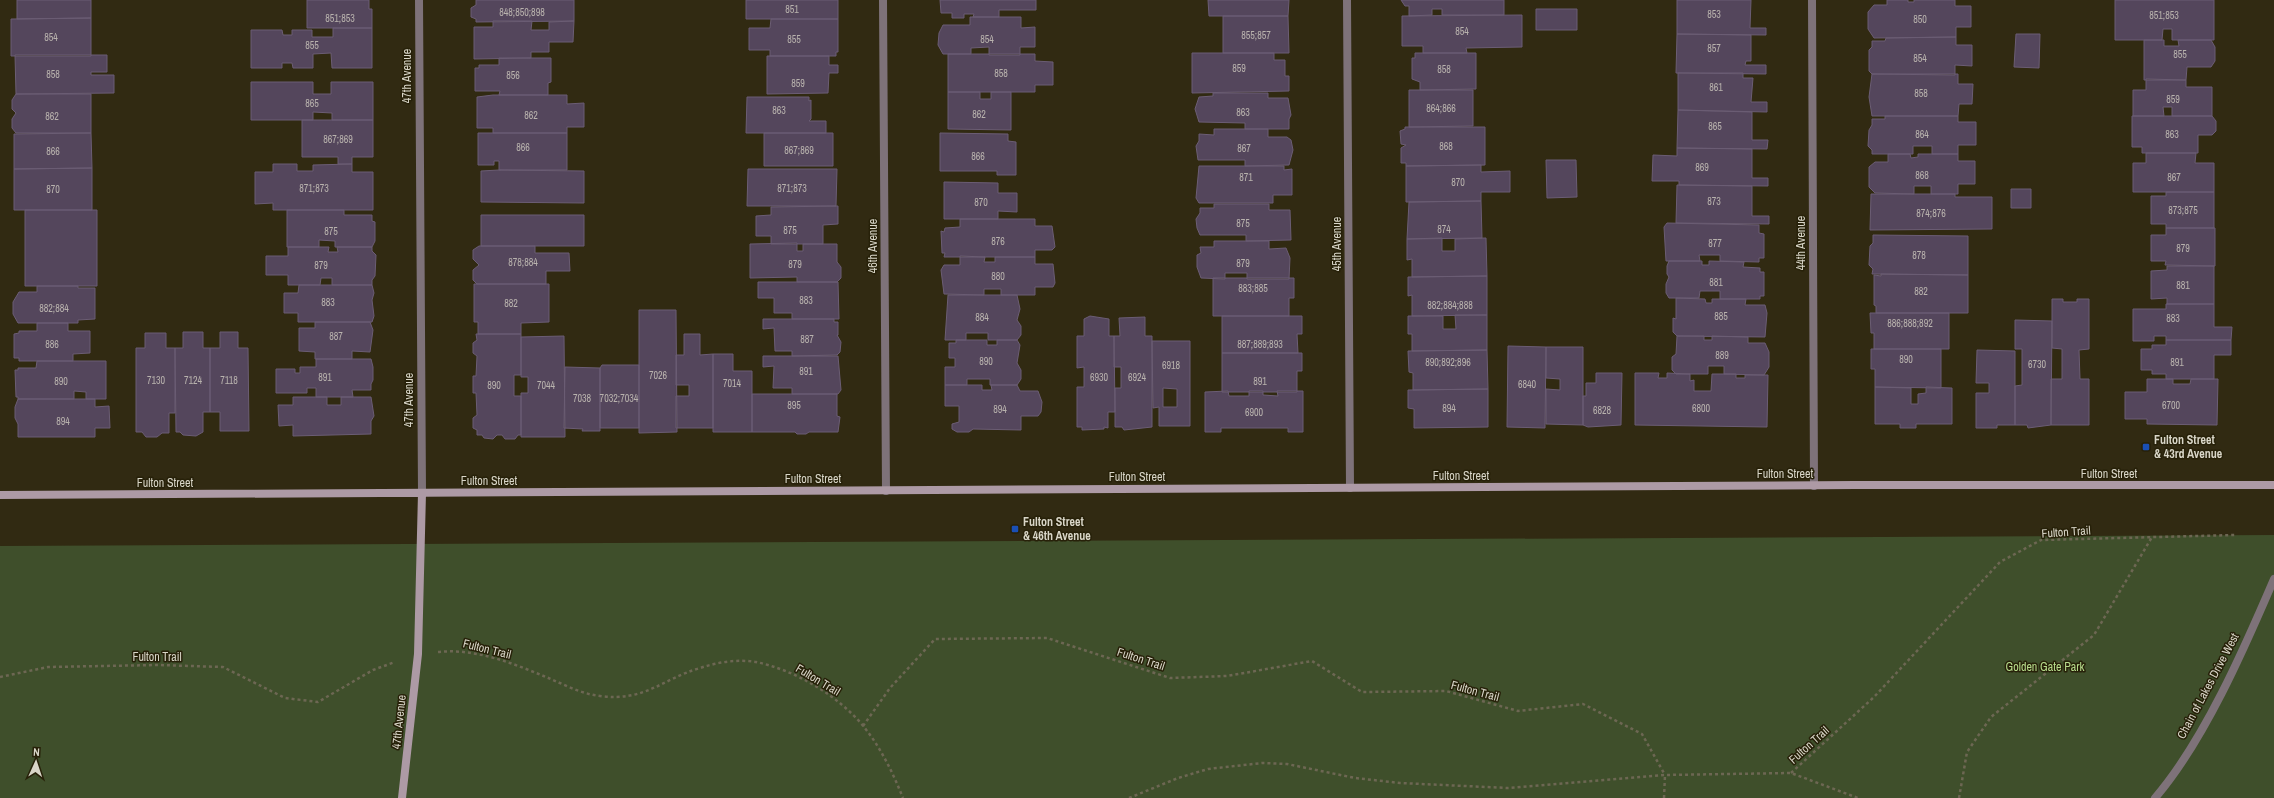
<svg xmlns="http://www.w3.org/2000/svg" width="2274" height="798" font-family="'Archivo Narrow',sans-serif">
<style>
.green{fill:#3f4f2b}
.building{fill:#54465c;stroke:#6b5d74;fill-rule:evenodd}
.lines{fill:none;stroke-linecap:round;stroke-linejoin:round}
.path{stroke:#6d6753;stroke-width:2.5;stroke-dasharray:3 3;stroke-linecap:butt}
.street{stroke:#7e7279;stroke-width:8}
.secondary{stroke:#ad9aa5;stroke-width:8}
.transit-dot{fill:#1a4fb4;stroke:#272109;stroke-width:1.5}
.labels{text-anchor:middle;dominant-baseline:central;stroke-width:3;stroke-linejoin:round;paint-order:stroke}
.number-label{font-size:10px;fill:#b8b2ad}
.street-label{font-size:12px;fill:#d9d6c8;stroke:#272109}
.poi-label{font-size:12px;font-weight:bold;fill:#d9d6c8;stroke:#272109;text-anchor:start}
.park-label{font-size:12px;fill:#b7dc8c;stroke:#272109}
</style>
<rect width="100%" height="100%" fill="#312a12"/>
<path class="green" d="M2274,535V798H0V546Z"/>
<path class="building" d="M17,0H91V18L17,19Z
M307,0H369V9H372V28H307Z
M476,0H574V21L476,22V19L471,17V8L476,5Z
M746,0H838V19H746Z
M940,0H1036V10H999V17H973L974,14H964V18H952V13H941Z
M1208,0H1289L1288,16H1209Z
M1401,0H1504V15H1442V9H1432V15L1409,16V6H1405Z
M1677,0H1751L1750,28H1766V35L1677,34Z
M1887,0H1908V2H1914V0H1955V6H1971V27H1956V37L1874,38L1868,29V12L1874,5H1887Z
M2115,0H2214V40H2172V29H2163L2162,40H2115Z
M1536,9H1577V30H1536Z
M1522,15V47L1466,48L1467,53H1423V46H1402V16Z
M1223,16H1288L1289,53H1223Z
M970,17H1021V28L1035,27V47H1020V55H989V47L971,48V54H943L938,45L939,33L943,25H970Z
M91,18V56H11V19Z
M771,19H838V52H836V56H770V50H749V28H770Z
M493,21H532L531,30H549V22L574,21L573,42H549V52H531V58L474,59V27H493Z
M333,28H372V68H332L331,53L313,54V68H293L292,63H282V68H251V30H282L283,35H292V30H312V37H333Z
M1677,34L1751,35V61H1746L1745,65H1766V74L1676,73Z
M2016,34H2040L2039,68L2014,67Z
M1956,37V45H1972V66L1955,65V75L1872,74L1869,71V50L1872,47V41H1885L1886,38Z
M2144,40H2164V46H2179L2178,40H2211L2215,47V61L2211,67H2187L2186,80H2144Z
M1192,53H1274V60H1285V76H1289V91L1192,93Z
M1415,53H1476V89L1420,90V82L1412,79V58H1415Z
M948,54H1035V61L1053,62V85H1035V92H948Z
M15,55H107V72H91V75H114V93L16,94Z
M767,56H829V65H838V73H829L828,93L767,94Z
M499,58H551V82L548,83V95H499L500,91H475V68H479V65H499Z
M1678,73H1743V78H1753L1751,102H1767V112L1678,110Z
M1872,74H1958V84H1973L1972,104H1959L1958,116H1872L1869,97Z
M2146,79L2186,80V87H2212V116H2172V107H2163L2164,116H2133V90H2146Z
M251,82H313V94H331V82H373V120H332V113L313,112V120H251Z
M1409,90H1473V126L1409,127Z
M948,92H980V99H991V92H1011V130L948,129Z
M1213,93H1268V98H1288L1291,115L1289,119V129H1245V123L1199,122L1195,109L1199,97L1213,96Z
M16,94H91V133H16L12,128V119L16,113L12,109V100Z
M493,95H567V104L584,103V127H567V133H493V128H477V97Z
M747,97H809V101L811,100V119L809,121H826V133H746Z
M1678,110L1752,112V140H1768L1767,149L1677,148Z
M1885,116H1958V122H1976V145H1958V154H1932V146H1913V154H1872V150L1868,146L1869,130L1872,125V119H1885Z
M2132,116H2212L2216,121V131L2212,135H2198V153H2142V147H2132Z
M302,120H373V157H352V164H338V157H302Z
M1405,127H1485V165L1406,166V163H1401V148L1406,145L1401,144L1400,131L1405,129Z
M1214,129H1268V137H1287L1291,140L1293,150L1289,165L1245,166V160H1198L1196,146L1199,141V134L1214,135Z
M91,133L92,168L14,169V134Z
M478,133H567V170H499V161H494V165H478Z
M764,133H833V166H764Z
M940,133L1008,134V141L1016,142V175H997V171H940Z
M1677,148L1752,149V178H1768V186L1679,185V181H1652L1653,155L1677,156Z
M2146,153H2196L2195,163H2214V192H2133V163H2146Z
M1888,154H1910L1911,158L1918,157V154H1958V161H1975V184H1958V194H1931V186H1914V194L1875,193L1869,187V167L1875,162H1888Z
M1546,160H1576L1577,197L1547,198Z
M273,164H297V171H313V165L352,164V172H373V210H273V203L255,204V172H273Z
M1481,165V172L1510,171V192H1481V201L1406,202V166Z
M1199,166H1284V170L1292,169V195H1273V203H1199L1196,198Z
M92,168V210H14V169Z
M748,169H837L836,206H747Z
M499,170L584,171V203L481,202V171Z
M944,182L998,183V193H1017V212L998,211V219H944Z
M1677,185L1752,186V216H1769V224L1676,223Z
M2011,189H2031V208H2011Z
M2166,192H2214V228H2166V224H2151V196H2166Z
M1871,194H1955V197H1992V229L1870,230Z
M1481,201L1482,238L1407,239L1409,202Z
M1214,204H1269V210H1290L1291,240L1246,241V235H1200L1197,228L1196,219L1200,213V208H1214Z
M838,206V224L823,225V244H771V236H756V216L771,215V207Z
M25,210H97V286H25Z
M287,210H344V215H372V221L375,222V241L372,247H335V241L319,240V247H287Z
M481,215H584V246H481Z
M960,219H1035V226H1052L1055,247L1052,250H1035V257H944L945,253H942L941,231L944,232L945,228L960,227Z
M1667,223L1759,225V233L1764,234V258H1759V262L1720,261V255H1699L1700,261H1666L1664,227Z
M2166,228H2215V266L2165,265L2166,261H2151V235H2166Z
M1873,235L1968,236V275L1872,274L1873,269L1869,265L1870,246L1873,243Z
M1442,238V251H1455V239L1486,238L1487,276L1412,277V259L1407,260V239Z
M1214,241H1269V249L1286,248L1290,258L1289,279H1247V273H1225V279L1201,278L1197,267V255L1201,253L1200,247H1214Z
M797,243V251H803V244H837V262L841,267V278L837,282H797V277L750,278V244Z
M479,246H535V253H569L570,271H546V284H477L473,280V270L479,265L473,259V250Z
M288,247H329L328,252H338L337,247H372V251L376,255L375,276L372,280V285H332V278H321L320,285H288V275H266V256H288Z
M960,256L985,257L984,262H995V257H1035V264H1053L1055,283L1053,287H1035V295H1001V289H984V295L944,294L941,270L944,265H960Z
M1669,261H1702V265H1709V261L1744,262L1743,267L1760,268V272H1764V296H1760V299H1720V291H1700L1699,298H1669L1666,293V284L1669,277L1667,274V266Z
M2167,266H2214V304H2167V298L2151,299V271L2167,270Z
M1881,274L1968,275V313H1876V306L1874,305V275L1881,276Z
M1487,276V315L1412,316V295L1408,296V277Z
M1213,278H1294V298H1289V316H1213Z
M758,282H838L839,319H792V313H774V298H758Z
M474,284H549V322L521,323V334H478V322H474Z
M299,285H372L374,293L372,300L374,316L372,322H298V313H284V293H298Z
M37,286H78V288H95V319L78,320V323H18L13,314V302L19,292H37Z
M948,295H1017L1020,309L1017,320L1021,326V335L1017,340H988V333H966V340H945Z
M1676,298L1705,299L1706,303H1712V299H1746L1745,305H1765L1767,313L1765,337L1677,336L1673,332V318L1676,319Z
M2052,299H2063V302H2077V299H2089V349L2079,350L2080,379H2089V425H2051V379H2062V349L2052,348Z
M2166,304H2214V327H2232L2231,340H2166V336H2154V341H2133V309H2166Z
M639,310H676L677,432L639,433Z
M1870,313H1949V349H1874V333H1871Z
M1455,315H1487V350L1412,351V334H1408V316H1443V329H1456Z
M1090,316L1109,319V336H1114L1115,412H1108V428L1104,427V429L1082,430V427H1077V387H1084V367L1077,368V336H1084V319Z
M1222,316H1302V334H1297L1298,353H1222Z
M1145,317V336H1152V427L1124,430L1122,427H1115V388H1121V367H1114V336H1120L1119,318Z
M763,319H834V322H838V335H837L841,342L840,352L837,355L792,356V351H775L774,328L763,329Z
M2015,320L2052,321L2051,425L2028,428L2027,425H2015V386L2022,385V349H2015Z
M315,322H370L373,330L370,352L352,351V359H315V352L299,351V328H315Z
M37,323H68V331H90V353L73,354V361H19V358H14V334L19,333V331H37Z
M183,332H203V348H210V412H203V432L196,436L183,435L180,432H176L175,348H183Z
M220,332H238V348H248L249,431H220V412H210V348H220Z
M145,333H166V348H175V413H169V433H162L157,437H146L142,432H136V348H145Z
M476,334H521V375H514V396H521V435H518L515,439H505L502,435H497L493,439L484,438L482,435H477V430L473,428V418L477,415L476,393H473V376H476L477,356L473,353V343L477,340Z
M684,334H700V355L713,354V428H676V396H689V385H676V355H684Z
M564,336L565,437H521V393H528V377H521V337Z
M1677,336H1704V340H1712V336L1748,337V343H1765L1769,352V367L1764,375L1724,374V366H1708V374H1676L1672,370V357L1676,354Z
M956,340H987V345H997V340H1017L1020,345L1017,363L1021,370V379L1017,385H990V379H967V385H945V367H955V358H949V343H956Z
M2166,340H2231V355H2214V379H2166V374H2152V370H2141V349H2152V345H2166Z
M1152,341H1190V426H1159V407L1153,408ZM1163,388L1177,389V407H1163Z
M1508,346L1546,347L1545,428L1507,427Z
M1546,347H1583V425L1546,424V389L1560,390V379L1546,378Z
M1871,349H1941V388L1875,387V369H1871Z
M1487,350L1488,389L1413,390V373L1409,372L1408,351Z
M1977,350L2015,351V425H1997V428H1976V393H1989V383H1976Z
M1222,353H1302V371H1297V392H1222Z
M713,354H733V371H752V432H713Z
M763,356H838L841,390L838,394H792V388H773L774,366L763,367Z
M316,359H371L373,367V380L371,384V390H352L353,397H316V388H307V393H276V369H295V373H300V367H316Z
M37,361H106V399H86V392L74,391V399H18V397H16L15,370H18V368H36Z
M602,365H639V428H600V368Z
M565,367L600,368V431H582L583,429L564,428Z
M1596,373H1622L1621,425L1588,427L1583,425V396H1586V383H1596Z
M1635,373H1659L1658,378H1667V373L1690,374V381L1694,380V391H1711L1712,374H1736V378H1745V375H1768L1767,427L1635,425Z
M2147,379H2173V384H2190L2191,379H2218L2217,425L2147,424V419H2125V392H2147Z
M945,385H982V390H992L991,385H1017L1020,391H1038L1042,402L1041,412L1038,416H1021V430L973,429L969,432H957L952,429V424L959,422V406H945Z
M1875,387L1911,388V404H1918V394L1926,393V387L1952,388V424H1916V428H1900V424H1875Z
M1488,389V427L1414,428V409L1408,408V390Z
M1228,391L1229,396H1249V391H1263V395L1278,396L1277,391H1303V432H1288V428H1221V432H1205V392Z
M752,394H837V416L840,417L838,432H809L806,434H797L795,432H752Z
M293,397H327V405H341V397H371L374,416L371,421V434L293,436V425L279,426L278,405H293Z
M18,399H95V407L109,406L110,428H95V437H18V424L15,418V407Z"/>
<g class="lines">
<path class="path" d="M438,652C475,648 512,663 546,677C563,684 581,694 600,696C645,702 662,679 700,668C718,662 738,659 756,662C795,670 839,696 864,727C881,748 893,773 903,798
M0,677L48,667L158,665L223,667L285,698L318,702L373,670L395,662
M863,726L890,688L935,639L1047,638L1170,678L1227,676L1312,661L1362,692L1446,691L1518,711L1583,704L1642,734L1665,775
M1791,773L1874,697L2000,562L2041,540L2236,535
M1129,798L1178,778L1208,769L1262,763L1287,764L1355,778L1400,783L1508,788L1665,775L1791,773L1858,798
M1664,798L1665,775
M1959,798L1967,752L1991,717L2094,635L2152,537"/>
<path class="street" d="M419,0L422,493
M883,0L886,491
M1347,0L1350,488
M1812,0L1814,486
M2155,798C2204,741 2244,649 2274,579"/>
<path class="secondary" d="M0,495L1855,485H2274
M402,798L418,654L422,493"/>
</g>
<g class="transit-dot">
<rect x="2142" y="443" width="8" height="8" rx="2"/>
<rect x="1011" y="525" width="8" height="8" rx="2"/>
</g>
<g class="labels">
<g class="number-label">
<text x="792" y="9">851</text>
<text x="522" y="12">848;850;898</text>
<text x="1714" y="14">853</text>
<text x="2164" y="15">851;853</text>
<text x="340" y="18">851;853</text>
<text x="1920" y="19">850</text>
<text x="1462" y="31">854</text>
<text x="1256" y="35">855;857</text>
<text x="51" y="37">854</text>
<text x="794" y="39">855</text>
<text x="987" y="39">854</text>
<text x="312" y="45">855</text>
<text x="1714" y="48">857</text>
<text x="2180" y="54">855</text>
<text x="1920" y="58">854</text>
<text x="1239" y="68">859</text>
<text x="1444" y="69">858</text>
<text x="1001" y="73">858</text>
<text x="53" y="74">858</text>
<text x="513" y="75">856</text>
<text x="798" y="83">859</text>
<text x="1716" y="87">861</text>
<text x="1921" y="93">858</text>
<text x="2173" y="99">859</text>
<text x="312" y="103">865</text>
<text x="1441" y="108">864;866</text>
<text x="779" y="110">863</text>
<text x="1243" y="112">863</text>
<text x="979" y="114">862</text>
<text x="531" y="115">862</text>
<text x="52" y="116">862</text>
<text x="1715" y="126">865</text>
<text x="1922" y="134">864</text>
<text x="2172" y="134">863</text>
<text x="338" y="139">867;869</text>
<text x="1446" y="146">868</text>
<text x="523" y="147">866</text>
<text x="1244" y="148">867</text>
<text x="799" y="150">867;869</text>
<text x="53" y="151">866</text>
<text x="978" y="156">866</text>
<text x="1702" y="167">869</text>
<text x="1922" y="175">868</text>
<text x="1246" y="177">871</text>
<text x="2174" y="177">867</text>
<text x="1458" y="182">870</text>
<text x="314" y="188">871;873</text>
<text x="792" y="188">871;873</text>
<text x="53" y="189">870</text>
<text x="1714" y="201">873</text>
<text x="981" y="202">870</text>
<text x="2183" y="210">873;875</text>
<text x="1931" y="213">874;876</text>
<text x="1243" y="223">875</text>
<text x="1444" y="229">874</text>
<text x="790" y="230">875</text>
<text x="331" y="231">875</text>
<text x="998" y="241">876</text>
<text x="1715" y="243">877</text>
<text x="2183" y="248">879</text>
<text x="1919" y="255">878</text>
<text x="523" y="262">878;884</text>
<text x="1243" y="263">879</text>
<text x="795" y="264">879</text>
<text x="321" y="265">879</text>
<text x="998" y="276">880</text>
<text x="1716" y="282">881</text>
<text x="2183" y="285">881</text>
<text x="1253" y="288">883;885</text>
<text x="1921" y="291">882</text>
<text x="806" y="300">883</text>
<text x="328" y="302">883</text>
<text x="511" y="303">882</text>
<text x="1450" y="305">882;884;888</text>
<text x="54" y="308">882;884</text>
<text x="1721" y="316">885</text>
<text x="982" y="317">884</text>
<text x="2173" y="318">883</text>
<text x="1910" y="323">886;888;892</text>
<text x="336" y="336">887</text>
<text x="807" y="339">887</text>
<text x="52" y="344">886</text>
<text x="1260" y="344">887;889;893</text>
<text x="1722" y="355">889</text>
<text x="1906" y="359">890</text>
<text x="986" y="361">890</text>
<text x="1448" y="362">890;892;896</text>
<text x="2177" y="362">891</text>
<text x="2037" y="364">6730</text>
<text x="1171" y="365">6918</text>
<text x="806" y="371">891</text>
<text x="658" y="375">7026</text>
<text x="325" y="377">891</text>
<text x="1099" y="377">6930</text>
<text x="1137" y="377">6924</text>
<text x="156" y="380">7130</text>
<text x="193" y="380">7124</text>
<text x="229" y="380">7118</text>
<text x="61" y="381">890</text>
<text x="1260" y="381">891</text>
<text x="732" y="383">7014</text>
<text x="1527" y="384">6840</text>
<text x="494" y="385">890</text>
<text x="546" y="385">7044</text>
<text x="582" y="398">7038</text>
<text x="619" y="398">7032;7034</text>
<text x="794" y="405">895</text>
<text x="2171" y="405">6700</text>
<text x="1449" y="408">894</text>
<text x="1701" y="408">6800</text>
<text x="1000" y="409">894</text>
<text x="1602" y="410">6828</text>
<text x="1254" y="412">6900</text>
<text x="63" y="421">894</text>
</g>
<g class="street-label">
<text transform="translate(407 76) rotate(-90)">47th Avenue</text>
<text transform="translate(1801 243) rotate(-90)">44th Avenue</text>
<text transform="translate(1337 244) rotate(-90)">45th Avenue</text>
<text transform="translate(873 246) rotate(-90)">46th Avenue</text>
<text transform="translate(409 400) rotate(-90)">47th Avenue</text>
<text x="1785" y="474">Fulton Street</text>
<text x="2109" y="474">Fulton Street</text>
<text x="1461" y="476">Fulton Street</text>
<text x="1137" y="477">Fulton Street</text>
<text x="813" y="479">Fulton Street</text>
<text x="489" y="481">Fulton Street</text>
<text x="165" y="483">Fulton Street</text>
<text transform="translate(2066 532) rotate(-4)">Fulton Trail</text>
<text transform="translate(487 649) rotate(14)">Fulton Trail</text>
<text x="157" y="657">Fulton Trail</text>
<text transform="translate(1141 659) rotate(18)">Fulton Trail</text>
<text transform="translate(818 680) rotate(31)">Fulton Trail</text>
<text transform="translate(2208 686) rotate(-62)">Chain of Lakes Drive West</text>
<text transform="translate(1475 691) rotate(15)">Fulton Trail</text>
<text transform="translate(399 722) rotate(-84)">47th Avenue</text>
<text transform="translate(1809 745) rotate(-42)">Fulton Trail</text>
</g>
<g class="poi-label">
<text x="2154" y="440">Fulton Street<tspan x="2154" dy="14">&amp; 43rd Avenue</tspan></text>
<text x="1023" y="522">Fulton Street<tspan x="1023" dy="14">&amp; 46th Avenue</tspan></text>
</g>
<g class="park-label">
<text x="2045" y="667">Golden Gate Park</text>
</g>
</g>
<g transform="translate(36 762) rotate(3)" stroke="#272109" stroke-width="3" paint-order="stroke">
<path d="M0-3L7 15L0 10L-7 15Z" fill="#d9d6c8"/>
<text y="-6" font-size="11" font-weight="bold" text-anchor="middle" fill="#d9d6c8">N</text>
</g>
</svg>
